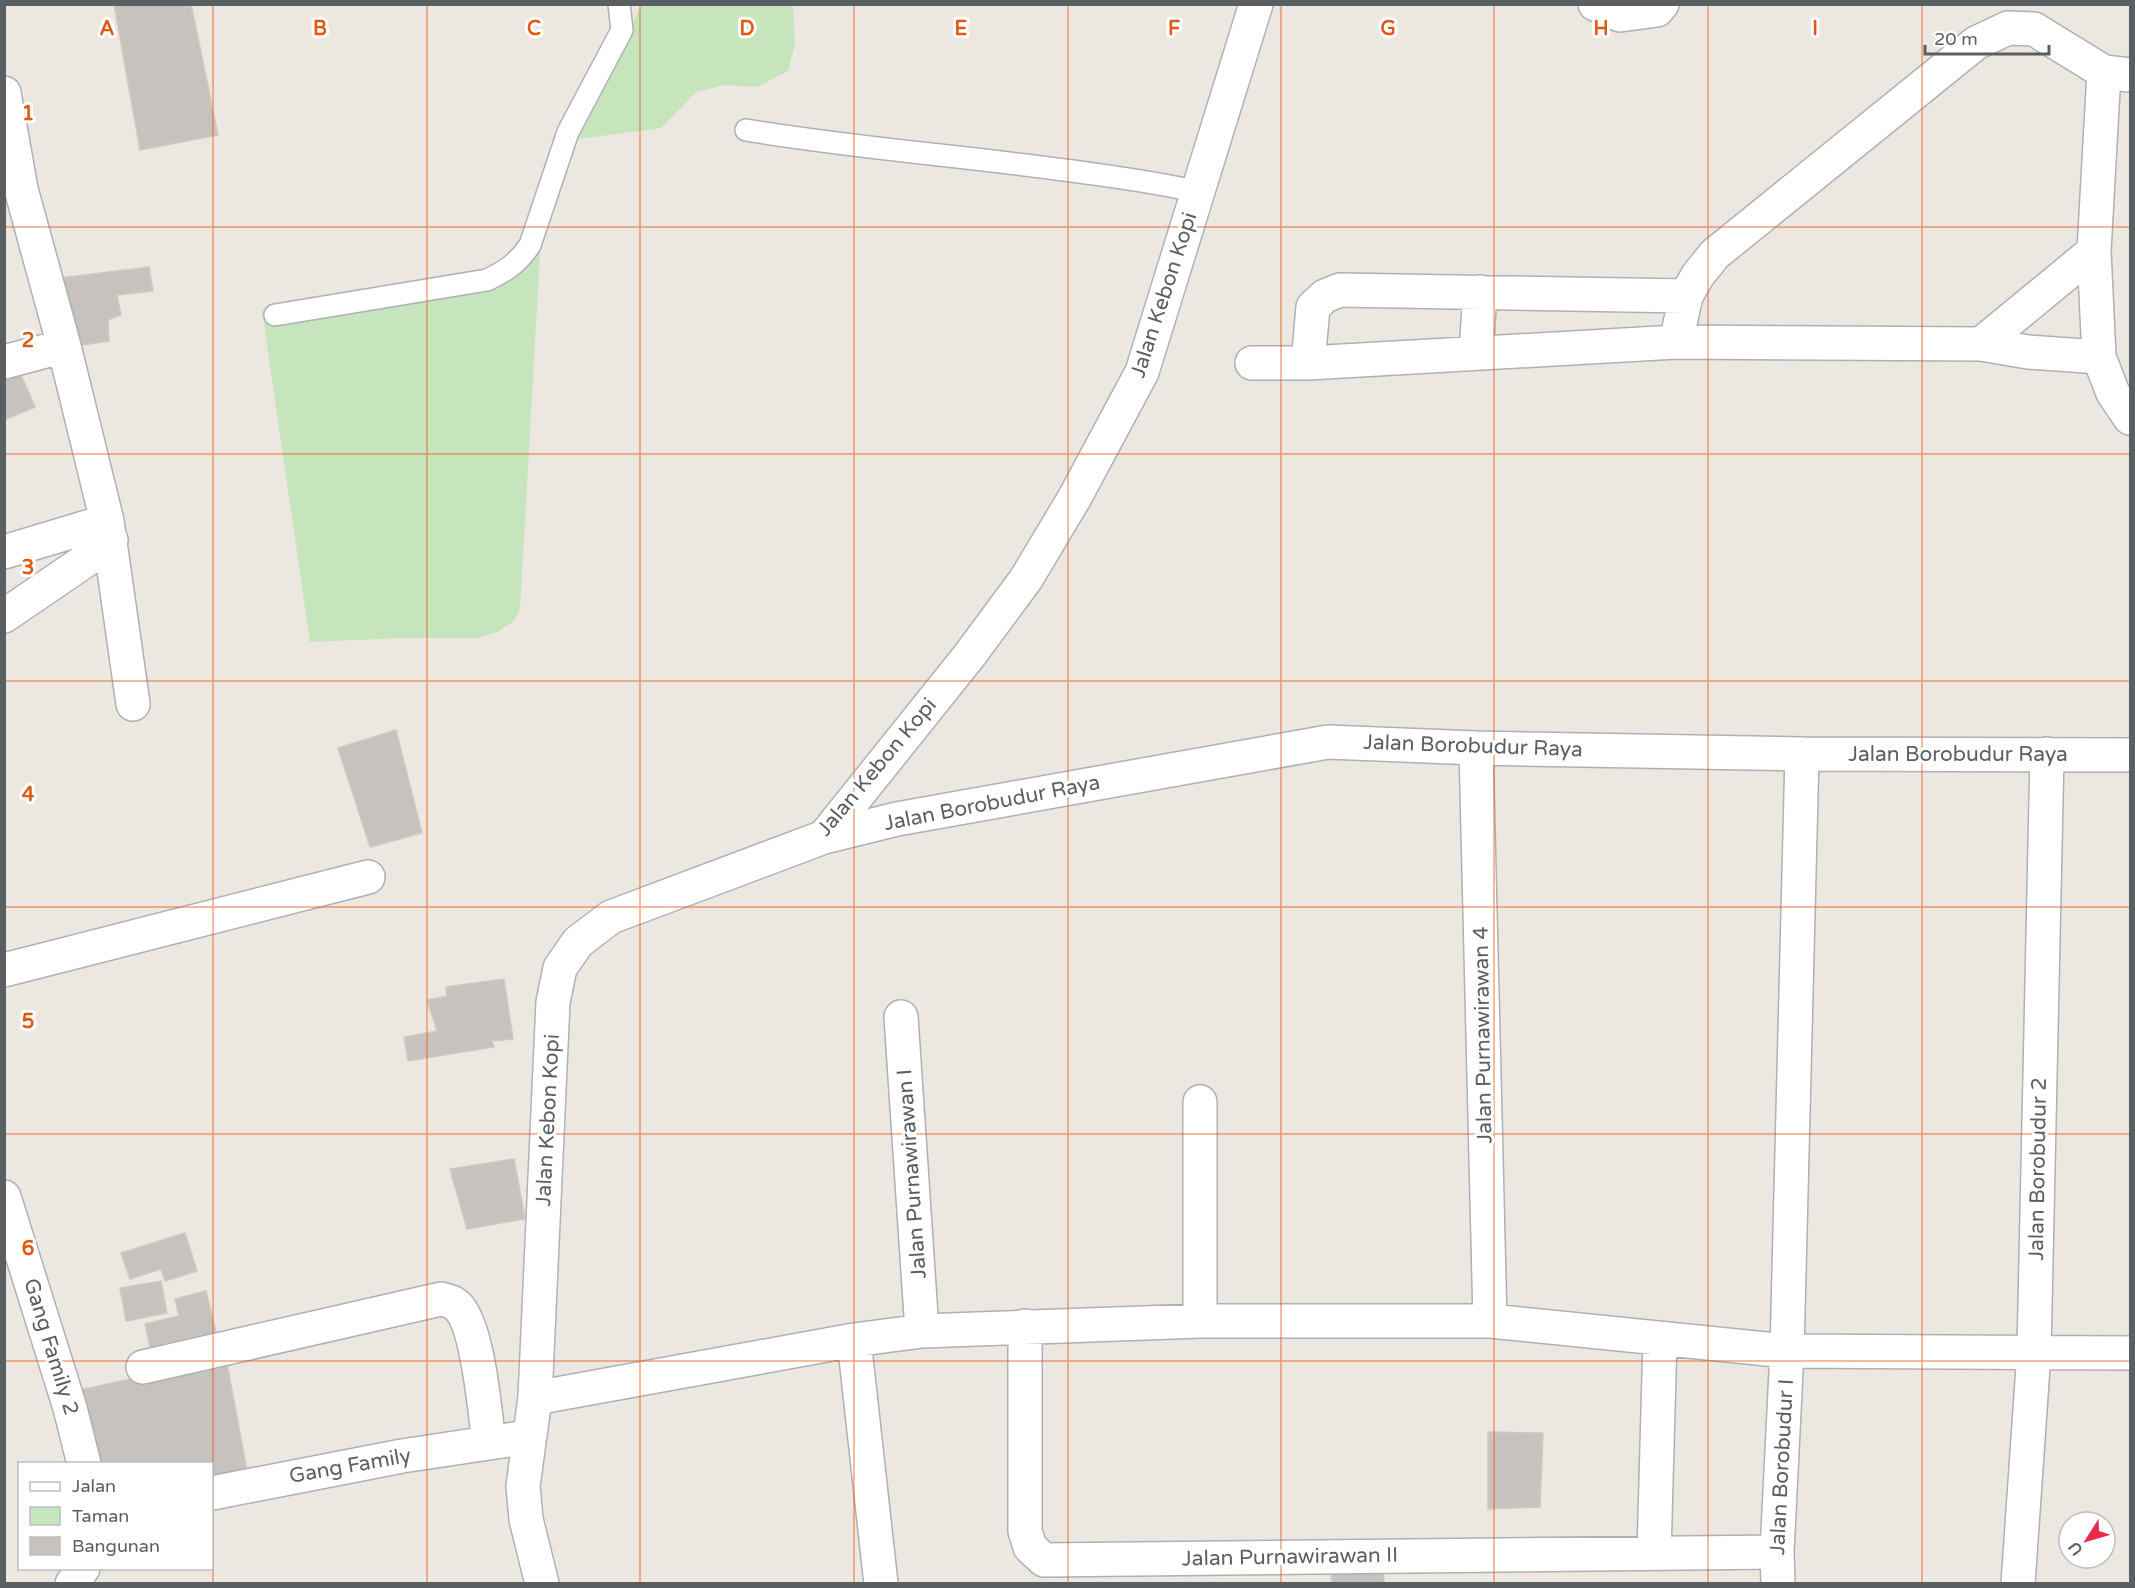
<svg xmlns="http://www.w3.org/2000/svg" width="2135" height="1588" font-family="'Varela Round',sans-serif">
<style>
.green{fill:#c6e5bd}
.building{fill:#c8c2be;stroke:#d1c8c0;stroke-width:1.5}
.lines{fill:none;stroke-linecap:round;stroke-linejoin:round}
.lane-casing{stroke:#adb1b4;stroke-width:24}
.street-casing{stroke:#adb1b4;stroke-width:36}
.secondary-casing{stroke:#aeb3b7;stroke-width:36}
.lane{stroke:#fff;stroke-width:21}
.street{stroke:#fff;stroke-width:33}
.secondary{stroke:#fff;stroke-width:33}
.grid{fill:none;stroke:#e15910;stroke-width:1.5;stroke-opacity:0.55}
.labels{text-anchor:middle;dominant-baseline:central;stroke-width:6;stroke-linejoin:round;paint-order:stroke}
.street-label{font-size:21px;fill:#5a5f62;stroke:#fff}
.grid-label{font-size:20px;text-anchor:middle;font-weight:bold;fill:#e15910;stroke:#fff;stroke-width:6;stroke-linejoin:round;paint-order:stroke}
</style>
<rect width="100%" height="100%" fill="#ede7e1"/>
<path class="green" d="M642,5H793L795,44L788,71L757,87L725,85L696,92L661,128L571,140Z
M541,237L520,609L514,621L497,632L479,638H401L310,642L262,311L480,272L517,260Z"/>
<path class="building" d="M114,4H191L218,135L140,150Z
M149,267L153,291L117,295L121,315L108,320L109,341L68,347L53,279Z
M15,361L35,407L4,420V366Z
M396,730L422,833L370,847L338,748Z
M504,979L513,1039L492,1041L494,1047L408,1061L404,1037L437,1031L427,1000L447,996L446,987Z
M514,1159L525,1219L467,1229L450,1169Z
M185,1233L197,1271L165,1281L161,1269L130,1279L121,1253Z
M161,1281L167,1313L126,1321L120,1288Z
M206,1291L216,1332L150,1347L145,1324L179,1316L175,1299Z
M226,1358L247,1471L212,1477V1464H101L80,1390Z
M1488,1432L1543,1433L1540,1507L1488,1509Z
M1383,1561L1384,1584H1332L1330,1564Z"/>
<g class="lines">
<g class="lane-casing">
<path id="lane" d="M746,130C854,148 964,156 1072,171C1114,177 1156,182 1198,192
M275,315L487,280C506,271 518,263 530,245L568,132L622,30L619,4"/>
</g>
<g class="street-casing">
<path id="street" d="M1595,4L1620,15L1657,10L1662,4
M2104,72L2094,251L2099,357L2113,393L2130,418
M4,93L21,189L64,346L107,521L133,704
M1676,342L1686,296L1698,275L1715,254L1976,43L2008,28L2034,29L2104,72L2130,75
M1981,344L2094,251
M1476,353L1480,292
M4,362L64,346
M1252,363H1308L1676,342L1981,344L2028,352L2099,357
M1308,363L1313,307L1325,296L1340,290L1686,296
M4,552L107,521
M4,616L92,556L111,540
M1476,748L1490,1321
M824,837L897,819L1328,742L1476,748L1802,754L2130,755
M4,970L368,877
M901,1017L922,1331
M1200,1102V1321
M4,1197L70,1408L84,1464
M1025,1326V1531L1030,1547L1044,1560L1777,1552
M854,1340L881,1584
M143,1367L441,1299C445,1300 451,1301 455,1304C478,1320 485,1414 489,1443
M535,1398L854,1340L922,1331L1200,1321H1490L1787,1351L2130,1353
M212,1493L402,1456L528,1437
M1654,1553L1660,1339
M72,1584L83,1568
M1778,1584L1777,1552L1787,1351L1802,754
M2018,1584L2034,1352L2047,754"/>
</g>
<g class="secondary-casing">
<path id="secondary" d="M542,1584L526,1519L523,1486L535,1398L553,1002L560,968L578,942L611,917L824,837L969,656L1026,579L1075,497L1142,372L1256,4"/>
</g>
<use href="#lane" class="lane"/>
<use href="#street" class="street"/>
<use href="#secondary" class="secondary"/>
</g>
<path class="grid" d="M213,4V1584M427,4V1584M640,4V1584M854,4V1584M1068,4V1584M1281,4V1584M1494,4V1584M1708,4V1584M1922,4V1584M4,227H2130M4,454H2130M4,681H2130M4,907H2130M4,1134H2130M4,1361H2130"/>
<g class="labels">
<g class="street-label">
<text transform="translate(1164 295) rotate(-72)">Jalan Kebon Kopi</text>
<text transform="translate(1473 746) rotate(2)">Jalan Borobudur Raya</text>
<text x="1958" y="754">Jalan Borobudur Raya</text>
<text transform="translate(877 767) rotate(-50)">Jalan Kebon Kopi</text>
<text transform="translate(992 803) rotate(-11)">Jalan Borobudur Raya</text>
<text transform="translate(1483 1035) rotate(-91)">Jalan Purnawirawan 4</text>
<text transform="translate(548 1120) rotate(-87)">Jalan Kebon Kopi</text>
<text transform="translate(2038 1169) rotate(-89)">Jalan Borobudur 2</text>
<text transform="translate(912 1174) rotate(-94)">Jalan Purnawirawan I</text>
<text transform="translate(51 1347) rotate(73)">Gang Family 2</text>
<text transform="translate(350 1466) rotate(-10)">Gang Family</text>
<text transform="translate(1782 1467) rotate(-87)">Jalan Borobudur I</text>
<text transform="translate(1290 1557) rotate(-1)">Jalan Purnawirawan II</text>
</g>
</g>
<g class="grid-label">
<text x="107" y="35">A</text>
<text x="320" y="35">B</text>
<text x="534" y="35">C</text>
<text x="747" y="35">D</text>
<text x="961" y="35">E</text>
<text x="1174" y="35">F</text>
<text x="1388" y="35">G</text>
<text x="1601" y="35">H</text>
<text x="1815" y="35">I</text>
<text x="28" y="120">1</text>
<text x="28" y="347">2</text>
<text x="28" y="574">3</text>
<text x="28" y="801">4</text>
<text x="28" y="1028">5</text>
<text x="28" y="1255">6</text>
</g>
<rect width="2135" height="1588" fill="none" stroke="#5a5f62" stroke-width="12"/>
<rect x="18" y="1462" width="195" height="108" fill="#ffffff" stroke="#bdbfc0" stroke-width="1.5"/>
<rect x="30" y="1482" width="30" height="9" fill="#ffffff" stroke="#bdbfc0" stroke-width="1.5"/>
<text x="72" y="1492" font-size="18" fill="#5a5f62">Jalan</text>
<rect x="30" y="1507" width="30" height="18" fill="#c6e5bd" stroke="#bdbfc0" stroke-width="1.5"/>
<text x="72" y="1522" font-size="18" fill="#5a5f62">Taman</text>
<rect x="30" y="1537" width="30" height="18" fill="#c8c2be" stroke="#bdbfc0" stroke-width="1.5"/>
<text x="72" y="1552" font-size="18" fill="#5a5f62">Bangunan</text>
<g transform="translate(2087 1540) rotate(233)"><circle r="28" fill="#ffffff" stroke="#bdbfc0" stroke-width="1.5"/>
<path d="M0-4.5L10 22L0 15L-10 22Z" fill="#e82c48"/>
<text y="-9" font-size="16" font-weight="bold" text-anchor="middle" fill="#5a5f62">U</text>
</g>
<path d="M1925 45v9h124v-9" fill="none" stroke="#5a5f62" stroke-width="3"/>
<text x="1934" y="45" font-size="18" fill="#5a5f62" stroke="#ffffff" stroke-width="4.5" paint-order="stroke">20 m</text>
</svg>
